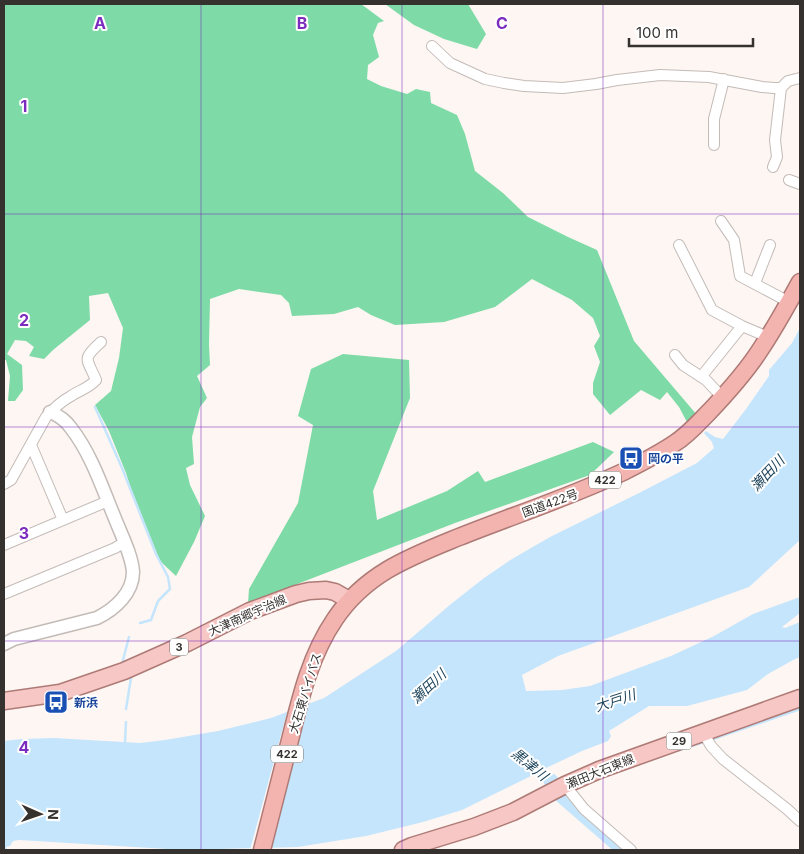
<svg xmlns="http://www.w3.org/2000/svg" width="804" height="854" font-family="Inter,'Noto Sans JP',sans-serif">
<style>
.forest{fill:#7edaa6}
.water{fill:#c4e5fc}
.pier{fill:#fef6f2}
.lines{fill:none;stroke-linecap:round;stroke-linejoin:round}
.stream{stroke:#c4e5fc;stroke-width:2.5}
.river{stroke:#c4e5fc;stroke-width:15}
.minor-casing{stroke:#c3bbb7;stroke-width:12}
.tertiary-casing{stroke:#c3bbb7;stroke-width:15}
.primary-casing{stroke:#ae7a76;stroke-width:19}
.trunk-casing{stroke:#ae7a76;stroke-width:19}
.minor{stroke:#fff;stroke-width:10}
.tertiary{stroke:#fff;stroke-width:12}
.primary{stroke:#f6c7c4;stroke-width:16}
.trunk{stroke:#f3b4b0;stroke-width:16}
.grid{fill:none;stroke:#7b2cbf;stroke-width:1;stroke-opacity:0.55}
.labels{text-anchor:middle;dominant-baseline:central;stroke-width:4;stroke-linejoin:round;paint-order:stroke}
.shield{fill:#fff;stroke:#716f6d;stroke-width:1}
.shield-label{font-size:11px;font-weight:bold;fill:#34312f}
.transit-label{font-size:12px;font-weight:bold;fill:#164399;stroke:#fff;text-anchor:start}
.street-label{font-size:12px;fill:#34312f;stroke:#fff}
.water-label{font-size:14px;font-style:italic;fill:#21475e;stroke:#fff}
.grid-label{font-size:16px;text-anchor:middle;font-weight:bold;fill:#7b2cbf;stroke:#fff;stroke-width:4;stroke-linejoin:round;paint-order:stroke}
</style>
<rect width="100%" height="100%" fill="#fef6f2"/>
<path class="forest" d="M4,4H361L384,21L378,23L373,35L379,57L368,65L367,79L381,86L407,94L416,89L430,92L431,103L457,115L465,134L475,171L503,193L528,217L568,237L597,250L634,341L697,415L692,423L687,422L679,407L667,392L660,400L641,390L610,415L593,394V383L600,362L594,346L600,336L593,318L572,300L532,279L495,307L444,322L395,325L371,315L358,307L334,314L292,316L289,303L281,295L239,289L210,299L209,345L210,365L197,376L207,398L200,407L192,437L194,464L186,468L190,485L205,516L194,542L176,576L160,561L130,486L126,473L109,431L95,405L111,391L119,358L123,328L108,293L89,296L90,320L53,350L44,359L29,356L34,347L26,341L15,340L7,354L22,365L23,390L15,401H8L10,376L6,360H4Z
M385,4H468L486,34L477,49L444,39L414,25Z
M343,354L409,360L410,398L373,491L377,520L447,491L478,471L485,482L593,442L614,452L590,475L455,523L248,603L249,589L298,503L313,425L298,416L311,369Z"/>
<path class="water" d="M800,328V540L749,587L558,656L522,675L526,691L562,690L590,686L671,656L714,636L753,614L800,597V613L782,627L785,628L800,622V657L793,660L768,674L747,690L687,706H649L609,731L611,736L608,741L582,751L546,768L554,784L549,785L542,779L537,773L462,810L423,822L366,836L298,847L184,850L19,840L13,841L10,846L6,847L7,850H4V741L22,739L54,738L140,743L165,740L218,731L271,718L324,698L396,651L451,604L484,578L512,559L550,537L639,493L697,463L714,448L712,442L704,433L706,431L715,437L723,439L746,409L769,376V370L792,343Z"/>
<path class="pier" d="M309,701L269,850H250L288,709Z"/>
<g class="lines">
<path class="stream" d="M95,407L122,468L156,554L168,577L170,589L158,601L151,620L140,623
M124,661L123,660L129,637
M126,709L131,678L130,675
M710,740L800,709
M124,745L125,742L126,722
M676,751L704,742"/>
<path class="river" d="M551,781L561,795L624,850"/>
<g class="minor-casing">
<path id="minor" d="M432,46L450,63L485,79L504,83L524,86L563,88L596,84L617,80L660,75L709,77L762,87L774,88H781L788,81L800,78
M714,145V119L724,79
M773,167L777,157L775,140L781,88
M789,180L800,184
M721,221L734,240L740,276L789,302
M679,245L712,310L742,326L768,337
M755,283L770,245
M675,355L683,365L706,380L723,398
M701,377L742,326
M31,445L63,520
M4,484L11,480L46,417C53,409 62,401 71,396C80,390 89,388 96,380C87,358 81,360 101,342
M4,545L108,501
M4,594L115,548L125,542
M703,732L711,746L723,759L787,809L800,821
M565,785L584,809L631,850"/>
</g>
<g class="tertiary-casing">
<path id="tertiary" d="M4,644L14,639L97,618C115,609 133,593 133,572C132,556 122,536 116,521C103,490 92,455 71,428C66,421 58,415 50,412"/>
</g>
<g class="primary-casing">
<path id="primary" d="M4,701L60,693L124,671L187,643L250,611L296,594L309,591L326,590L335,592L349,600
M403,850L412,846L474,827L513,812L565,785L599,770L800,698"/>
</g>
<g class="trunk-casing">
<path id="trunk" d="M262,850C272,812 281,774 291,736C301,695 311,654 335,619C366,573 410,557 459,537C514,515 570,497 623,472C641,463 659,454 675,443C688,435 698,423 709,412C728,392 747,371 762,347C776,326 788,304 800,282"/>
</g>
<use href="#minor" class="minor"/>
<use href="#tertiary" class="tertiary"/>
<use href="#primary" class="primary"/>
<use href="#trunk" class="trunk"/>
</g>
<path class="grid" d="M201,4V850M402,4V850M603,4V850M4,214H800M4,427H800M4,641H800"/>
<defs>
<g id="bus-square" transform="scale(1.25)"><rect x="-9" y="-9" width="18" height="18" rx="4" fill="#1a4fb4" stroke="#fff"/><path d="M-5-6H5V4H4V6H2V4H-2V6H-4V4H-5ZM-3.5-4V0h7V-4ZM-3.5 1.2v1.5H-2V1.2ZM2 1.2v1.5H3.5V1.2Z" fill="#fff"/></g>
</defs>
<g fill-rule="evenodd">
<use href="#bus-square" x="631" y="458"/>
<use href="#bus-square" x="56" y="702"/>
</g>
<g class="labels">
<g class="shield">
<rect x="589" y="471.5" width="32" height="17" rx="4"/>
<rect x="170" y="638.5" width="18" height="17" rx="4"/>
<rect x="666.5" y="732.5" width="25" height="17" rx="4"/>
<rect x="271" y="745.5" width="32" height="17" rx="4"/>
</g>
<g class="shield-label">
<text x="605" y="480">422</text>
<text x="179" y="647">3</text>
<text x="679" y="741">29</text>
<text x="287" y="754">422</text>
</g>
<g class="transit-label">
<text x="648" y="458">岡の平</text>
<text x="74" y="702">新浜</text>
</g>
<g class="street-label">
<text transform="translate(550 503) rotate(-20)">国道422号</text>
<text transform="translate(247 615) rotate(-24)">大津南郷宇治線</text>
<text transform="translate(305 693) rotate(-73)">大石東バイパス</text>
<text transform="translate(600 771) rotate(-22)">瀬田大石東線</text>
</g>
<g class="water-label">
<text transform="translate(767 473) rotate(-47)">瀬田川</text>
<text transform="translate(428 686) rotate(-43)">瀬田川</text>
<text transform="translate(615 700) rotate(-18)">大戸川</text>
<text transform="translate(530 764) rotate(39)">黒津川</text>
</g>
</g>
<g class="grid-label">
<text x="100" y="29">A</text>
<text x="302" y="29">B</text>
<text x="502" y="29">C</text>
<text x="24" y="112">1</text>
<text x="24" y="326">2</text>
<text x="24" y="539">3</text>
<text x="24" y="753">4</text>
</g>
<rect width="804" height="854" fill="none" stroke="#34312f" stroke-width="10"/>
<g transform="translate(40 814) rotate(92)" stroke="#ffffff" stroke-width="4" paint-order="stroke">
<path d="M0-4L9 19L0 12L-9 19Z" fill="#34312f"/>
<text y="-8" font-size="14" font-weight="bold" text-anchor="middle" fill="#34312f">N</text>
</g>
<path d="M629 38v8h124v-8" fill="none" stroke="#34312f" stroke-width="2.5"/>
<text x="636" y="38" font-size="15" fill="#34312f" stroke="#ffffff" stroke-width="4" paint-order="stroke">100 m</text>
</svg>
